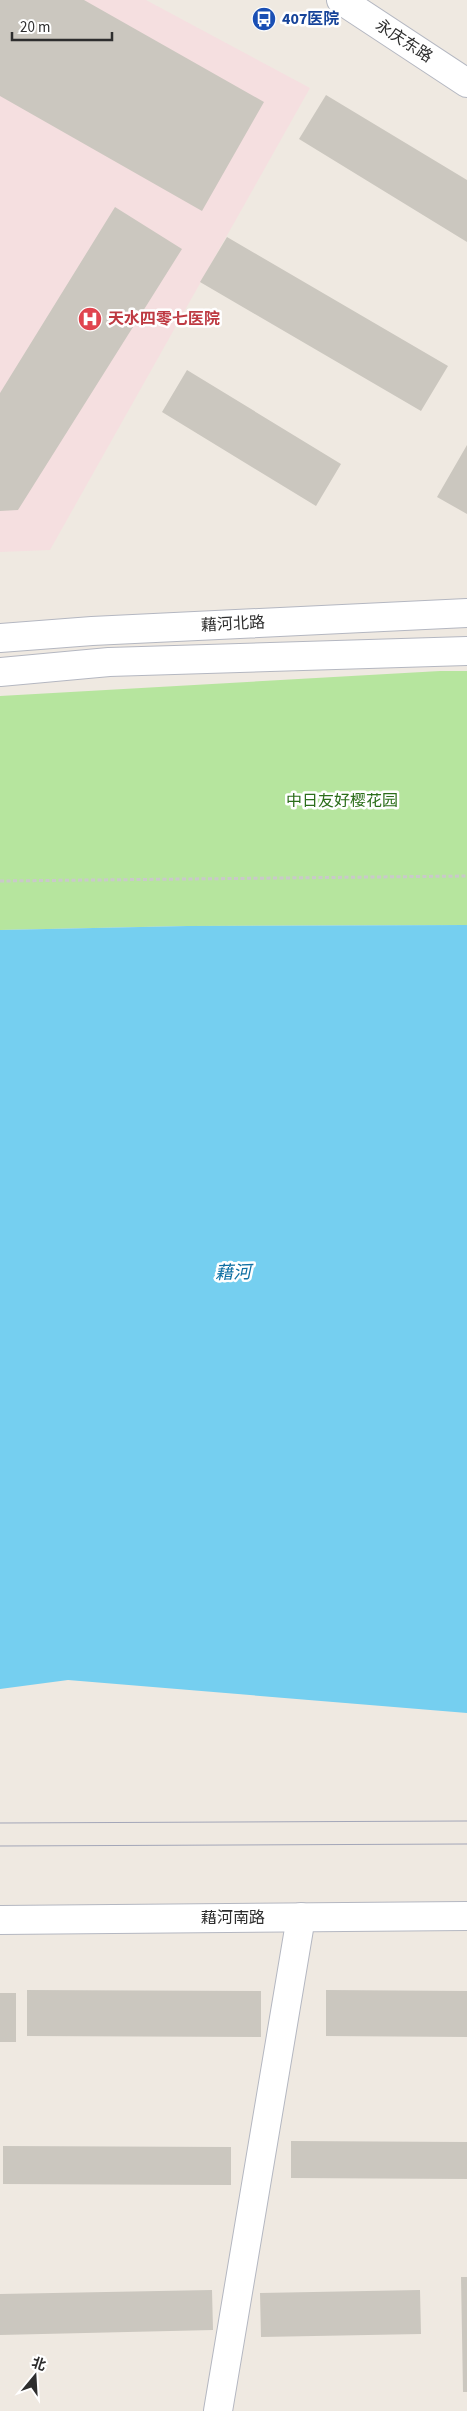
<svg xmlns="http://www.w3.org/2000/svg" width="467" height="2411" font-family="'Source Sans 3','Noto Sans SC',sans-serif">
<style>
.medical{fill:#f5dfe0}
.green{fill:#b6e59e}
.water{fill:#75cff0}
.building{fill:#cbc7bf}
.lines{fill:none;stroke-linecap:round;stroke-linejoin:round}
.street-casing{stroke:#b4b7c1;stroke-width:30}
.secondary-casing{stroke:#b4b7c1;stroke-width:30}
.path{stroke:#c9c9c9;stroke-width:3;stroke-dasharray:4 2.5;stroke-linecap:butt}
.street{stroke:#fff;stroke-width:28}
.secondary{stroke:#fff;stroke-width:28}
.tram{stroke:#a3a6b8;stroke-width:1}
.labels{text-anchor:middle;dominant-baseline:central;stroke-width:5;stroke-linejoin:round;paint-order:stroke}
.transit-label{font-size:16px;font-weight:bold;fill:#164399;stroke:#fff;text-anchor:start}
.street-label{font-size:16px;fill:#2e2e2e;stroke:#fff}
.health-label{font-size:16px;font-weight:bold;fill:#be3a42;stroke:#fff;text-anchor:start}
.park-label{font-size:16px;fill:#2c6e1b;stroke:#fff}
.water-label{font-size:18px;font-style:italic;fill:#0d6fa3;stroke:#fff}
</style>
<rect width="100%" height="100%" fill="#efe9e1"/>
<path class="medical" d="M0,0H146L310,88L50,550L0,552Z"/>
<path class="green" d="M440,671H467V925L187,926L0,930V696Z"/>
<path class="water" d="M467,925V1713L68,1680L0,1689V930L187,926Z"/>
<path class="building" d="M0,0H84L264,102L202,211L0,96Z
M326,95L467,180V242L299,139Z
M115,207L182,249L18,510L0,511V393Z
M227,237L448,366L421,411L200,282Z
M187,370L341,464L316,506L162,412Z
M467,445V514L437,497Z
M27,1990L261,1991V2037L27,2036Z
M326,1990L467,1991V2037L326,2036Z
M0,1993H16V2042H0Z
M291,2141L467,2142V2179L291,2178Z
M3,2146L231,2147V2185L3,2184Z
M461,2277H467V2392H463Z
M212,2290L213,2330L0,2335V2294Z
M420,2290L421,2334L261,2337L260,2293Z"/>
<g class="lines">
<g class="street-casing">
<path id="street" d="M218,2411L301,1917"/>
</g>
<g class="secondary-casing">
<path id="secondary" d="M341,0L467,83
M0,638L92,631L467,613
M0,672L109,662L467,651
M0,1920L467,1916"/>
</g>
<path class="path" d="M0,881L467,876"/>
<use href="#street" class="street"/>
<use href="#secondary" class="secondary"/>
<path class="tram" d="M0,1823L467,1821
M0,1846L467,1844"/>
</g>
<defs>
<g id="bus-disc" transform="scale(1.25)"><circle r="9.5" fill="#1a4fb4" stroke="#fff"/><path d="M-5-6H5V4H4V6H2V4H-2V6H-4V4H-5ZM-3.5-4V0h7V-4ZM-3.5 1.2v1.5H-2V1.2ZM2 1.2v1.5H3.5V1.2Z" fill="#fff"/></g>
<g id="hospital-disc" transform="scale(1.25)"><circle r="9.5" fill="#e0444e" stroke="#fff"/><path d="M-5-5h3v3.5h4V-5h3V5h-3V1.5h-4V5h-3Z" fill="#fff"/></g>
</defs>
<g fill-rule="evenodd">
<use href="#bus-disc" x="264" y="19"/>
<use href="#hospital-disc" x="90" y="319"/>
</g>
<g class="labels">
<g class="transit-label">
<text x="282" y="19">407医院</text>
</g>
<g class="street-label">
<text transform="translate(404 41) rotate(33)">永庆东路</text>
<text transform="translate(233 624) rotate(-3)">藉河北路</text>
<text x="233" y="1918">藉河南路</text>
</g>
<g class="health-label">
<text x="108" y="319">天水四零七医院</text>
</g>
<g class="park-label">
<text x="342" y="801">中日友好樱花园</text>
</g>
<g class="water-label">
<text transform="translate(233 1273) rotate(-2)">藉河</text>
</g>
</g>
<g transform="translate(35 2376) rotate(18)" stroke="#ffffff" stroke-width="4" paint-order="stroke">
<path d="M0-4L9 19L0 12L-9 19Z" fill="#2e2e2e"/>
<text y="-8" font-size="14" font-weight="bold" text-anchor="middle" fill="#2e2e2e">北</text>
</g>
<path d="M12 32v8h100v-8" fill="none" stroke="#2e2e2e" stroke-width="2.5"/>
<text x="20" y="32" font-size="15" fill="#2e2e2e" stroke="#ffffff" stroke-width="4" paint-order="stroke">20 m</text>
</svg>
